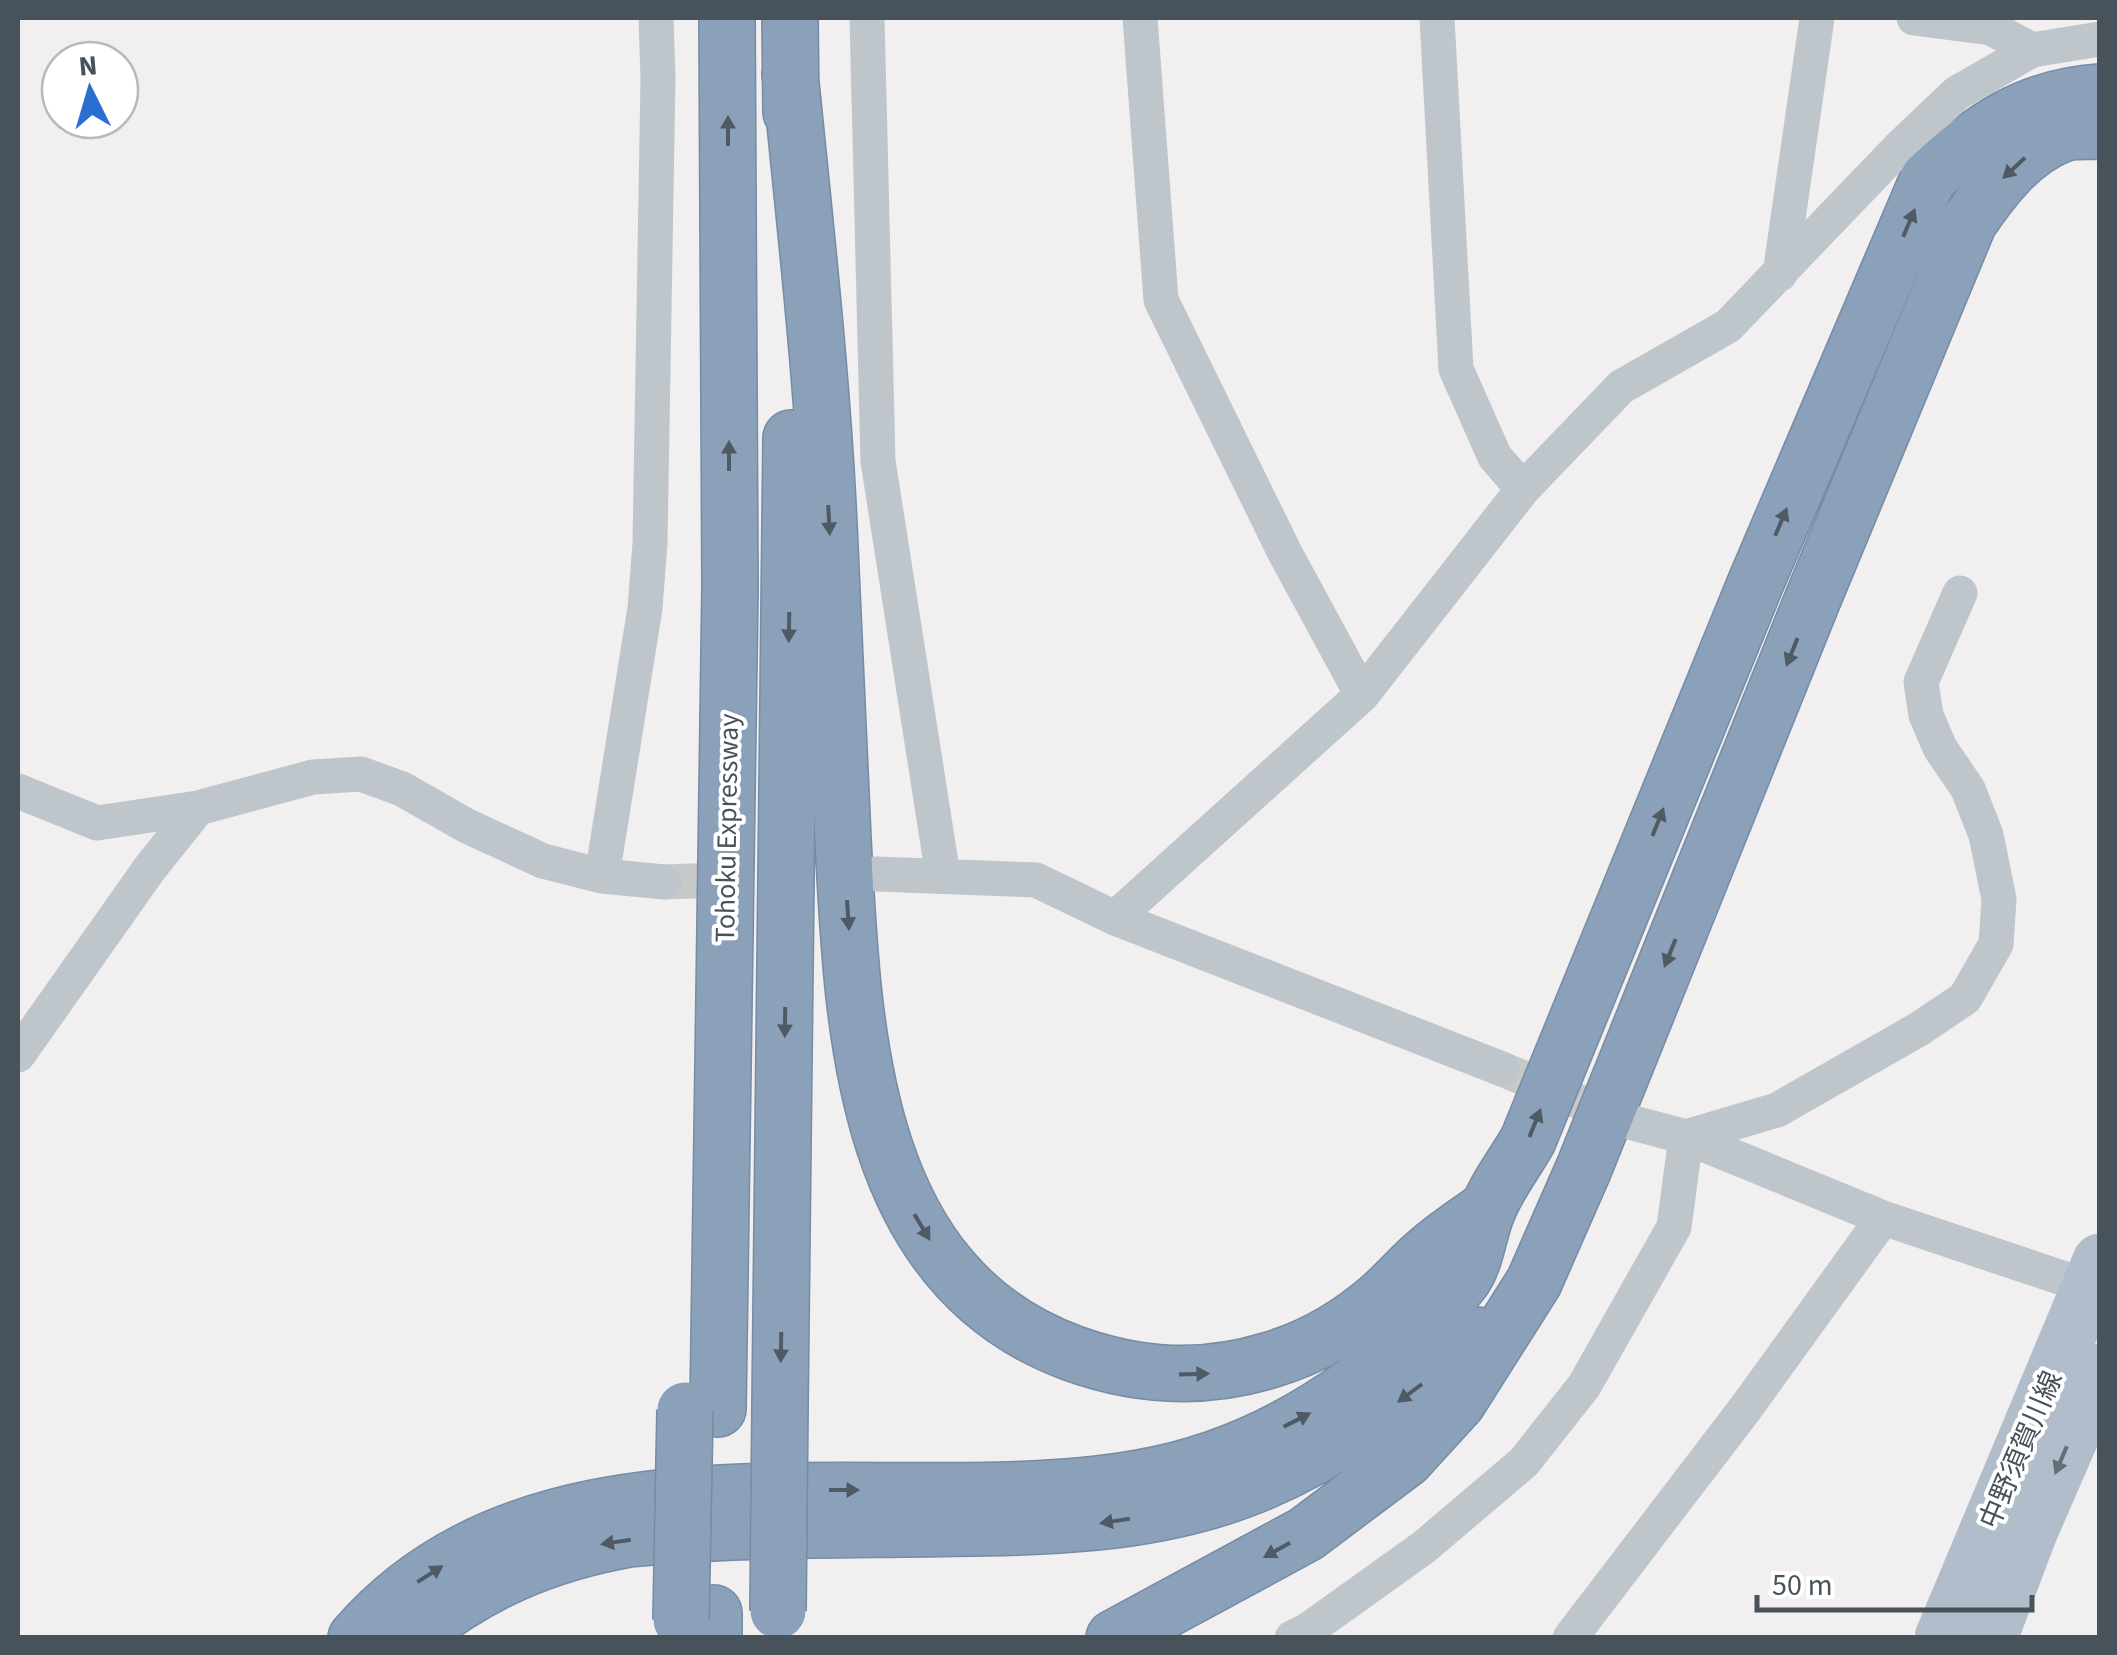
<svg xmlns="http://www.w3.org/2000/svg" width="2117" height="1655" font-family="'Source Sans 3','Noto Sans JP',sans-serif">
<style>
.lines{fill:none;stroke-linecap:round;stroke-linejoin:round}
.street-tunnel{stroke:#c7c8ca;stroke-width:35;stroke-dasharray:35 18;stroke-linecap:butt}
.highway-casing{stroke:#768ba5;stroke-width:58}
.street{stroke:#bec6cc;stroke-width:35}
.primary{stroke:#b1bdcb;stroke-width:55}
.highway{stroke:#8ba0b9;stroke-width:55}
.highway-bridge-casing{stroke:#768ba5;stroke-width:58;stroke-linecap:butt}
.highway-bridge{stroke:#8ba0b9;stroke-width:55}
.oneway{fill:#4f5a64}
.oneway2{fill:#626d76}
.labels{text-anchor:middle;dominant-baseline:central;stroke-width:8;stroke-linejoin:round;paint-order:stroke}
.street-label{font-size:28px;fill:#48525a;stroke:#fff}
</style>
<rect width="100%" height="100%" fill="#f1efef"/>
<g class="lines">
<path class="street-tunnel" d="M664,882L863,875
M1502,1069L1622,1120"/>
<g class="highway-casing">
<path id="highway" d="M790,18L791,112
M790,74C805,224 822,375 829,525C834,630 838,734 843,839C853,1028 860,1275 1072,1353C1138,1377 1202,1381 1270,1360C1311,1348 1350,1325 1382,1297C1398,1283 1412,1266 1429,1252C1447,1236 1468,1223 1488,1208
M780,1405L791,438
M718,1409L730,587L727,18
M356,1638C545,1420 888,1522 1139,1478C1265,1457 1382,1381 1461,1282C1476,1264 1478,1233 1487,1212C1496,1187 1515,1163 1528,1140L1756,582L1928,179C1980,130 2026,97 2100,92
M411,1638C477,1583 546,1554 629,1539C717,1530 812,1530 901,1529C1018,1527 1134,1531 1245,1489C1333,1455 1409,1398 1477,1335
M714,1638V1613
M1114,1638L1306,1534L1406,1459L1458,1402L1534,1282L1584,1168L1812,601L1969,222C1992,188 2021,150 2060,135C2071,130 2087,132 2100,131"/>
</g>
<path class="street" d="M867,18L878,461L943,876
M1140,18L1161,300L1285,553L1362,695
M1437,18L1456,369L1495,457L1523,489
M1914,18L1991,28L2032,50
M1780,274L1817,18
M18,791L97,823L198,808
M876,874L1036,880L1115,918L1502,1069
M602,876L645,608L650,543L658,78L656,18
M1115,918L1362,695L1523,489L1621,387L1728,326L1899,148L1957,93L2032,50L2100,39
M18,1055L150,868L198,808L313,777L361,774L402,789L467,826L543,861L602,876L664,882
M1622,1120L1686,1137L1883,1218L2089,1287L2100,1293
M1292,1638L1308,1630L1424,1547L1524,1462L1584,1386L1674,1227L1686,1137L1777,1110L1919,1029L1965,998L1996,944L1999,899L1986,835L1968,789L1940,748L1926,715L1921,682L1960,593
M1570,1638L1745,1409L1883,1218"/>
<path class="primary" d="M1942,1638L2100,1261
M1990,1638L2030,1532L2100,1371"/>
<use href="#highway" class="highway"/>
<g class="highway-bridge-casing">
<path id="highway-bridge" d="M778,1611L780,1405
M681,1620L685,1410"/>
</g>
<use href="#highway-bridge" class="highway-bridge"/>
</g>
<defs><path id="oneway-solid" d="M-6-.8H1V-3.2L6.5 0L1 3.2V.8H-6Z" transform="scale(2.5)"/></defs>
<g class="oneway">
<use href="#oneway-solid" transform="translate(728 131) rotate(-90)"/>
<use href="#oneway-solid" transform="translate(2014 168) rotate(137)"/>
<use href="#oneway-solid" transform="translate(1909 223) rotate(-67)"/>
<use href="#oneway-solid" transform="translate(729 456) rotate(-90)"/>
<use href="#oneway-solid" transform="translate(829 520) rotate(87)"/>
<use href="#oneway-solid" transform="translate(1781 522) rotate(-67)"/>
<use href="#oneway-solid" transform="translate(789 627) rotate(91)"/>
<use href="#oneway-solid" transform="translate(1792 652) rotate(112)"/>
<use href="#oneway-solid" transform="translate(1658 822) rotate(-68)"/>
<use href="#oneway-solid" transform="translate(848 915) rotate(86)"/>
<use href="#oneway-solid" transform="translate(1670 953) rotate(112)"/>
<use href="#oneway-solid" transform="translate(785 1022) rotate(91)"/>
<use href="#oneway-solid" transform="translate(1535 1123) rotate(-68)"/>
<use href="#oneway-solid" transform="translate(922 1227) rotate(59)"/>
<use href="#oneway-solid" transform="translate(781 1347) rotate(91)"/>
<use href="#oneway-solid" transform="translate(1194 1374) rotate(-2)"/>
<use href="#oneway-solid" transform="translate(1410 1393) rotate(143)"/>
<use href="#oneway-solid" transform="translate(1297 1420) rotate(-27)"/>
<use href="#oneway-solid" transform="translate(844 1490)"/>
<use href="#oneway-solid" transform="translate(1115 1521) rotate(171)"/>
<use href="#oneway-solid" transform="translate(616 1542) rotate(171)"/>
<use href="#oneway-solid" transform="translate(1277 1550) rotate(151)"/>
<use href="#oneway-solid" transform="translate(430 1574) rotate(-33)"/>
</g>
<use class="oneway2" href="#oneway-solid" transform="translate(2061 1460) rotate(113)"/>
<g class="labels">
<g class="street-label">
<text transform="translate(727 828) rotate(-89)">Tohoku Expressway</text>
<text transform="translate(2021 1450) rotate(-67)">中野須賀川線</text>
</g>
</g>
<rect width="2117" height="1655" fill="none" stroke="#48525a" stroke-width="40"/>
<g transform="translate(90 90) rotate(355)"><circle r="48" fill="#ffffff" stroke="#b6babd" stroke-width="2.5"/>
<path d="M0-8L18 38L0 25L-18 38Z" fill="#296fd1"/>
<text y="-15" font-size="28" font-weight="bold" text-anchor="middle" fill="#48525a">N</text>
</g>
<path d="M1757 1595v15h275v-15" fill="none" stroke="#48525a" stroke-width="5"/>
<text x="1772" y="1595" font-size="30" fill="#48525a" stroke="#ffffff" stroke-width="8" paint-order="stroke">50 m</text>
</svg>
